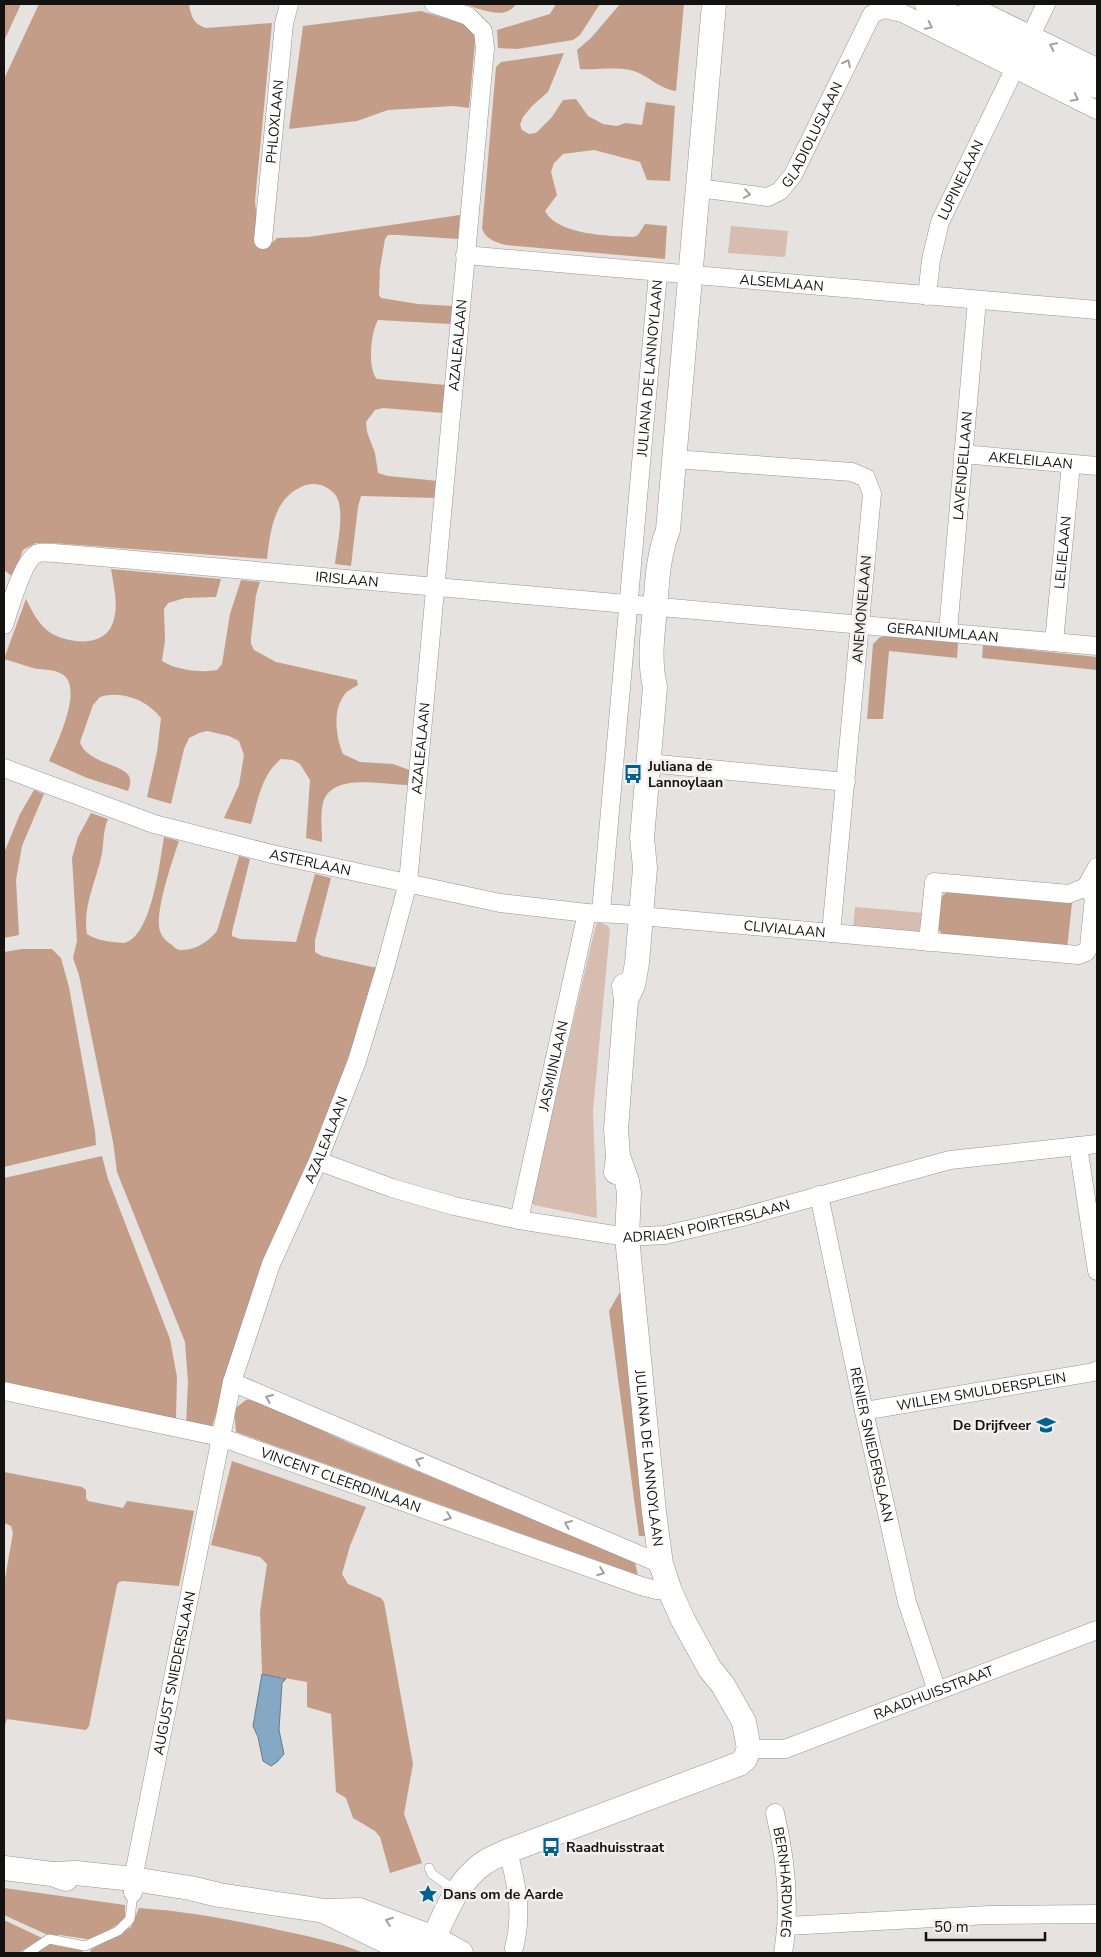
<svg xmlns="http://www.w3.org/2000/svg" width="1101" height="1957" font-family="'Nunito Sans',sans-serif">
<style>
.green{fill:#d6bdb0}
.forest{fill:#c49d88}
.water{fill:#85a9c4;stroke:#637c8e}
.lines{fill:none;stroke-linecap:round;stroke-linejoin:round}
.lane-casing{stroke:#989493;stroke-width:10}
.street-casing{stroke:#989493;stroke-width:19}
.secondary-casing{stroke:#989493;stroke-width:25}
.lane{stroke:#fff;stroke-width:9}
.street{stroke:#fff;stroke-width:18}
.secondary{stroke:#fff;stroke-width:24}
.oneway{stroke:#a1a0a0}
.labels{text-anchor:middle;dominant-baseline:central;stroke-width:5;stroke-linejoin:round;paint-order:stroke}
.street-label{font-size:14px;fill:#131211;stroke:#f2efed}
.poi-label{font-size:14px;font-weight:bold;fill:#131211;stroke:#f2efed;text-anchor:start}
</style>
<rect width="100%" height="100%" fill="#e5e2e0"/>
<path class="green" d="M731,226L788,231L785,257L728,253Z
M855,907L924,913L921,929L916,933L853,930Z
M599,922L608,926L610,929L593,1111L597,1218L534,1205L531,1202L592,941L596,925Z"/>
<path class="forest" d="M4,4H21L4,41Z
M39,4H189C191,16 193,24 206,28L272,23L255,201L259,241L273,242L277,238L308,237L460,215L458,239L398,235H388L385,239L380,268L379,295L381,298L418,304L453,306L451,324L378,320C371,331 367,369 377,379L446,385L444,413L383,408L375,410L366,422L367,432L375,453L378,473L388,476L438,481L436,498L361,496L358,507L351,566L335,564C337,545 343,522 339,503C337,493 329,488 321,485C312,483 306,484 299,488C273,501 270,534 267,559L52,543H36L23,550L13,577L4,570V79Z
M465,4H516C505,21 480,9 465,4Z
M556,4H600L580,35L573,40L517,49L498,48L497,30L550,14Z
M620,4H684L676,91C659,89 649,76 634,71C617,66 598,70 580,69L577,50L591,38Z
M421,11L468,25L474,32L475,42L469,108L454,106L388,110L357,121L289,129L303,26Z
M564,53L548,92L532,106L523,117L520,125L522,130L529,134L536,133L552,117L563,100L576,99L588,116L603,124L617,126L625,123L642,125L646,102L675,106L670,181L647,180L640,162L594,150L563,154L554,163L551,172L557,195L545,211C557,235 610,236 634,237L638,235L645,224L667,226L665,259L506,245C495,242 487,240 482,229L496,67L501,62Z
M111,569L221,579L216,597L185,598L168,603L164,609L165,640L162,661C176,670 201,673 217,670L222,664L230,614L241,580L260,582L256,595L251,638V644L254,650L276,662L357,680L358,685C354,688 348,690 345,694C332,710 336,737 343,754L360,762L393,764L412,771L410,785C385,786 332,771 323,803C320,815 322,829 322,842L306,838L310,780L300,764L293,760L281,759C261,775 258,801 251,824L224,818L239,785L244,755L239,741L229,736L207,731L199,733L189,738L184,749L171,804L147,797L157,752L161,718C147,700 122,690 100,697L93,705L80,742C86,764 128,764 130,779C131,783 129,788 128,791L87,778L49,761C57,743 86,684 60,673C52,669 42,670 33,668C23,665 14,662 4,659L26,599C32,611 37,622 48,631C64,643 101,648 111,627C120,609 114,588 111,569Z
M886,636L958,643L957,658L889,651L883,719H867L873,644L880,637Z
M983,645L1097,657V670L982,658Z
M34,790L44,794L22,846L16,880L19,935L4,938V853L20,814Z
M91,813L108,819C103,830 104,842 102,853C97,880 82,906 87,934C95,939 103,941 113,942C116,942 121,943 124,943C152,937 160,860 164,837L179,841C173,859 154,913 160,931C162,937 166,941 172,945C175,948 177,950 182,950C196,950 209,941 217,931L239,856L250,859L232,932V936L240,939L296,942L315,874L331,878L315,940V952L322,956L377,968L356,1035L321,1136L242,1327L211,1430L186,1424L188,1382L185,1342L117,1172L113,1142L79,975L73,958L77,941L72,858L78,837Z
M953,891L1072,903L1067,949L944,937L937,927L940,898L947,892Z
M22,949H52L61,958L69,987L95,1131L96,1145L4,1167V952Z
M102,1156L108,1179L170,1339L177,1377L176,1418L174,1423L82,1400L4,1382V1178Z
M625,1283L649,1536H639L609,1311Z
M254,1399L349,1443L615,1553L635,1563L638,1575L236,1432L234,1409L246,1400Z
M232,1461L366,1507L350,1546L342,1574L348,1584L381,1598L384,1602L413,1764L404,1814L422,1863L390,1873L380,1837L375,1831L353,1818L346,1798L336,1792L331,1714L307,1707V1682L262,1674L260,1612L267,1564L260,1557L211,1545Z
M4,1472L82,1487L86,1490V1498L88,1501L123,1508L127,1501L194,1511L179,1586L123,1581L119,1582L117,1585L89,1726L86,1730L7,1719L4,1727V1584L13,1533L11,1526L4,1523Z
M4,1888L125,1905V1920L93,1940L60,1935L50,1936L4,1915Z
M139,1908C186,1911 233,1920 279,1930C307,1936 337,1942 364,1953H91L90,1950L131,1927Z
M4,1920L42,1938L19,1953H4Z
M52,1943C62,1945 78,1945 84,1953H35L45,1945Z"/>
<path class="water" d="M262,1674L286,1679L282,1683L279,1730L284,1754L277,1762L271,1766L263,1761L258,1737L253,1726Z"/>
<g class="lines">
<g class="lane-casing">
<path id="lane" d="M429,1868L432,1874L456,1891
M28,1953L49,1939L85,1946L118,1931L130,1919L133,1893"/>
</g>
<g class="street-casing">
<g id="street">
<path d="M968,4L1097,67"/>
<path d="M1031,35L1046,4"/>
<path id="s1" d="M698,188L768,197L780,191L793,175L872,14L884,9L902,13L1097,110"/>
<path id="s2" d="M263,240L284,24L289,4"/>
<path id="s3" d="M465,255L1097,310"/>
<path id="s4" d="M927,296L931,260L940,222L1015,68"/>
<path id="s5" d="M963,454L1097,466"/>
<path d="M674,459L852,472L866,478L872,494L831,933"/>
<path id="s6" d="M4,625C9,610 24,556 39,553C47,551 58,554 67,554L1097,646"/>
<path id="s7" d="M948,631L977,300"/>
<path id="s8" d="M1054,642L1071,464"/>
<path d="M648,763L846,782"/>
<path id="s9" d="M4,768L154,824L272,854L500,903L587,913L619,914L1078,955L1086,952L1089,947L1094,897L1086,887L1097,867"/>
<path id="s10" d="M601,912L658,273"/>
<path d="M928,942L934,882L1069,894L1086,887"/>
<path d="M1078,1146L1097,1271"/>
<path id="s11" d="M318,1161L392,1188L454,1206L519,1220L627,1237L665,1235L742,1217L950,1160L1097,1144"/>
<path id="s12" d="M819,1195L864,1411L907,1602L937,1691"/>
<path id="s13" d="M519,1220L587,913"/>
<path d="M232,1382L661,1564"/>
<path id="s14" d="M4,1391L220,1437L641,1586L657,1590L670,1591"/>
<path id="s15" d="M864,1411L1094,1372L1097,1370"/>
<path id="s16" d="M749,1749H785L1097,1630"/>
<path id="s17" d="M775,1813C786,1859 791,1906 783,1953"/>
<path d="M508,1851C517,1886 523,1913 514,1948"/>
<path id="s18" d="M133,1893V1879L232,1382L271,1264L318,1161L357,1061L384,972L408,883L485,48L483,31L468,16L434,4"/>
<path d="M787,1926L989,1915L1097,1914"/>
</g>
</g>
<g class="secondary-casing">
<g id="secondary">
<path d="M927,4L1092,85L1097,86"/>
<path d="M626,1000L633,985L637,963L645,868L642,838L655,687C649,661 652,636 655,610C657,582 658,556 668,530L714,4"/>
<path id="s19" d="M618,1156L627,1181L629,1193L627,1237L654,1512L661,1564L670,1591L683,1620L710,1669L723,1685L744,1722L749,1749"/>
<path d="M616,1172L618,1156L616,1129L626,1000L624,986"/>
<path d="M4,1868L52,1874L66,1879"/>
<path d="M52,1874L76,1873L133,1879L190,1888L219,1895L325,1911L359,1910L434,1938L461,1953"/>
<path d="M326,1912L410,1953"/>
<path d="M428,1952C442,1920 456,1880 487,1861C494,1857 501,1854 508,1851L739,1764L745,1759L749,1749"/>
</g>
</g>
<use href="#lane" class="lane"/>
<use href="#street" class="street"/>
<use href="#secondary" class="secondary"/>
</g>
<defs><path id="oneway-chevron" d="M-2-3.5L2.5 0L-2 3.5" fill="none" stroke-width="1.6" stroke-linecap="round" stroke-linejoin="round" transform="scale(1.25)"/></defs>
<g class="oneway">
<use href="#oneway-chevron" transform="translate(929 26) rotate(26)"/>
<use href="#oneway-chevron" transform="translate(1053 46) rotate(-154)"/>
<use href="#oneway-chevron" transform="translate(847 63) rotate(-64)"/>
<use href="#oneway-chevron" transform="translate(1075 98) rotate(27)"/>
<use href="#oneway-chevron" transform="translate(747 194) rotate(8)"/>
<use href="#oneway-chevron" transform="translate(269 1398) rotate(-157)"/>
<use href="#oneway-chevron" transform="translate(419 1461) rotate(-157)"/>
<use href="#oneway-chevron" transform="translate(448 1517) rotate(20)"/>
<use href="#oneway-chevron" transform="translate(568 1524) rotate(-157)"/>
<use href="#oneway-chevron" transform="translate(601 1572) rotate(20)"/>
<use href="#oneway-chevron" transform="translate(389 1921) rotate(-160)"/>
</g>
<defs>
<g id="bus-bare" transform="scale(1.5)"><path d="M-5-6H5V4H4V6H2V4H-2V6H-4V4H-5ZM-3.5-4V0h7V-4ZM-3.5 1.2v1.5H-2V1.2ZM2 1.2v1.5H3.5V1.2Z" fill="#006191" stroke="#f2efed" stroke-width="2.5" paint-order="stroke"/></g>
<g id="school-bare" transform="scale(1.5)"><path d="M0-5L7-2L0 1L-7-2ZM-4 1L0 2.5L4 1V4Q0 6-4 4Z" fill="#006191" stroke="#f2efed" stroke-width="2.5" paint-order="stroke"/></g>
<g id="sight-bare" transform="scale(1.5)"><path d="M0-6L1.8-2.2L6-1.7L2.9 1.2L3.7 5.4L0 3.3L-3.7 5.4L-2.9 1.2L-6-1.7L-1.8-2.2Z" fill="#006191" stroke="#f2efed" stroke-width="2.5" paint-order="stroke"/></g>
</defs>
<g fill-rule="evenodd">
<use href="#bus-bare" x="633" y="774"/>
<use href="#school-bare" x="1046" y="1425"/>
<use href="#bus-bare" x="551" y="1847"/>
<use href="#sight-bare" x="428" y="1894"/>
</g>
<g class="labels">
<g class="street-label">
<text stroke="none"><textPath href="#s2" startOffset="119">PHLOXLAAN</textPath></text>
<text stroke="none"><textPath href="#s1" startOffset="149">GLADIOLUSLAAN</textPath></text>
<text stroke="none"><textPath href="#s4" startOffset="122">LUPINELAAN</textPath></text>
<text stroke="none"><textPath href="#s3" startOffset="318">ALSEMLAAN</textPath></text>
<text stroke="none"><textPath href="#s18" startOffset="1591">AZALEALAAN</textPath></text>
<text stroke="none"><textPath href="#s10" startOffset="546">JULIANA DE LANNOYLAAN</textPath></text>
<text stroke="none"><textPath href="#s5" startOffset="68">AKELEILAAN</textPath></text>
<text stroke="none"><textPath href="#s7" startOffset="166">LAVENDELLAAN</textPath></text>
<text stroke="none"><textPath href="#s8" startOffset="90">LELIELAAN</textPath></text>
<text stroke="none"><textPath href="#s6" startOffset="391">IRISLAAN</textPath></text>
<text transform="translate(862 609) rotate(-85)">ANEMONELAAN</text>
<text stroke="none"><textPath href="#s6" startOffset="989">GERANIUMLAAN</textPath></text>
<text stroke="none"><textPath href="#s18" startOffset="1186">AZALEALAAN</textPath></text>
<text stroke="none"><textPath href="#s9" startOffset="321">ASTERLAAN</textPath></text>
<text stroke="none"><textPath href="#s9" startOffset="801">CLIVIALAAN</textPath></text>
<text stroke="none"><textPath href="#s13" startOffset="158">JASMIJNLAAN</textPath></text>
<text stroke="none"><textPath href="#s18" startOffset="781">AZALEALAAN</textPath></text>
<text stroke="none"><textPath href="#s11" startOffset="400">ADRIAEN POIRTERSLAAN</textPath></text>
<text stroke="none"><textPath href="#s15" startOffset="119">WILLEM SMULDERSPLEIN</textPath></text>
<text stroke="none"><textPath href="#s12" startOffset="255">RENIER SNIEDERSLAAN</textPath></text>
<text stroke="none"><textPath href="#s19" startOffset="305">JULIANA DE LANNOYLAAN</textPath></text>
<text stroke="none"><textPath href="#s14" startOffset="349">VINCENT CLEERDINLAAN</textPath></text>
<text stroke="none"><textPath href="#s18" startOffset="224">AUGUST SNIEDERSLAAN</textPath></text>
<text stroke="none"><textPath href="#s16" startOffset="195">RAADHUISSTRAAT</textPath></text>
<text stroke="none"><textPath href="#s17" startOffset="70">BERNHARDWEG</textPath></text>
</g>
<g class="poi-label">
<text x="648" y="766">Juliana de<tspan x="648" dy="16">Lannoylaan</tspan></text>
<text x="1031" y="1425" text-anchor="end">De Drijfveer</text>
<text x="566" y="1847">Raadhuisstraat</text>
<text x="443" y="1894">Dans om de Aarde</text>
</g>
</g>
<rect width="1101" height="1957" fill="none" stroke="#131211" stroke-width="10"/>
<path d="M926 1932v8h119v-8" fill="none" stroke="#131211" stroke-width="2.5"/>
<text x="934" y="1932" font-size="15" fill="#131211" stroke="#f2efed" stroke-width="4" paint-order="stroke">50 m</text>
</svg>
